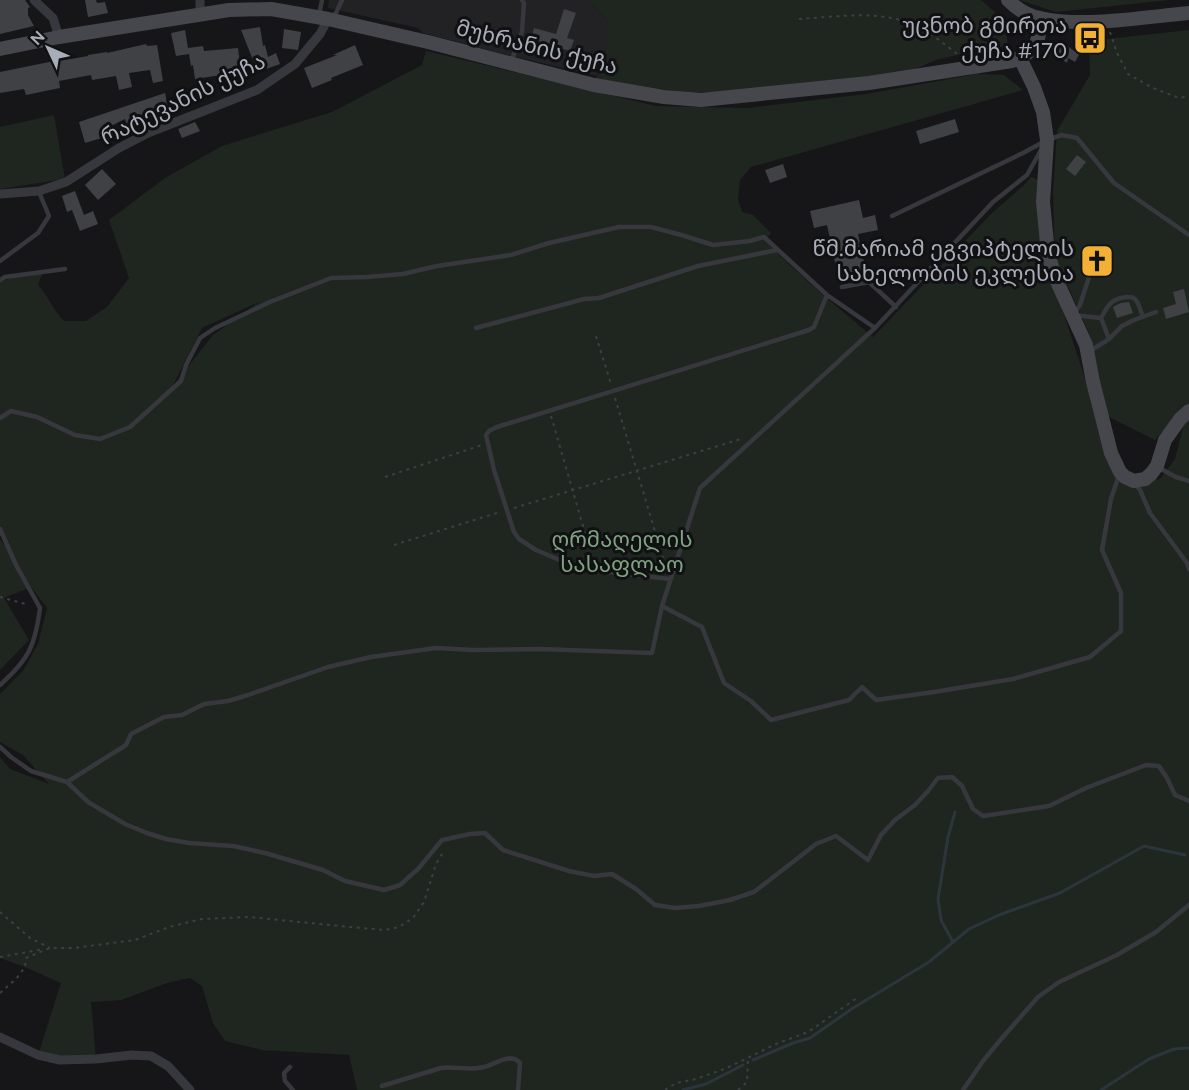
<svg xmlns="http://www.w3.org/2000/svg" width="1189" height="1090" font-family="Figtree,'Noto Sans Georgian',sans-serif">
<style>
.built{fill:#222225}
.green{fill:#1e261f;fill-rule:evenodd}
.lines{fill:none;stroke-linecap:round;stroke-linejoin:round}
.stream{stroke:#2c353c;stroke-width:3}
.building{fill:#404145}
.path{stroke:#3d3f44;stroke-width:2;stroke-dasharray:3 4.5;stroke-linecap:butt}
.lane{stroke:#37383d;stroke-width:4.5}
.street{stroke:#37383d;stroke-width:9}
.secondary{stroke:#45474d;stroke-width:14}
.labels{text-anchor:middle;dominant-baseline:central;stroke-width:6;stroke-linejoin:round;paint-order:stroke}
.poi-label{font-size:22px;fill:#a8adb8;stroke:#111113;text-anchor:end}
.street-label{font-size:22px;fill:#a8adb8;stroke:#111113}
.park-label{font-size:22px;fill:#7fa381;stroke:#111113}
</style>
<rect width="100%" height="100%" fill="#161618"/>
<path class="built" d="M329,0H588L608,22V45L597,76L508,55L423,33L418,28L328,8Z"/>
<path class="green" d="M588,0H981L1005,21L1008,46L974,51L936,60L911,71L767,90L688,93L596,79L608,45V22Z
M1020,0H1169L1056,12Z
M1189,30V406L1179,413L1155,440L1105,415L1089,333L1055,257L1053,193L1057,131L1090,75L1089,41Z
M426,51L656,106L748,108L866,94L977,74L1004,75L1023,90L751,167L740,180L738,199L742,212L753,215L771,233L765,240C798,275 836,306 873,337L992,213L1025,184L1031,177L1039,180L1054,284L1100,424L1130,483L1160,479L1175,459L1184,424L1189,420V1090H357L349,1055L262,1050L225,1041L213,1023L202,986L190,978L167,983L121,1000L91,1002L96,1059L38,1055L61,983L25,967L0,958V757L10,769L49,784L23,755L0,742V694L23,671L38,644L47,608L31,587L4,598L29,640L0,670V539L11,554L0,535V282L17,276L42,274L38,285C49,297 53,310 64,321H86L107,307L129,278L109,220L165,178L222,146L332,112L422,65ZM259,302L213,335L172,387L202,328Z
M54,115L65,179L0,189V127Z"/>
<g class="lines">
<path class="stream" d="M953,942L941,920L938,899L948,837L955,812
M753,1060L793,1043L810,1038L853,1008L929,962L969,929L999,915L1060,893L1144,846L1185,855
M683,1090L706,1084L743,1065
M1101,1090L1149,1059L1174,1049L1189,1048"/>
</g>
<path class="building" d="M0,0H25L30,7L28,8V15L34,26L0,34Z
M85,0H96L97,3L105,2L108,13L88,17Z
M564,9L576,13L567,38L574,40L570,51L531,39L534,28L556,34Z
M260,27L263,46L265,45L268,57L276,53L280,64L266,69L265,67L257,70L241,30Z
M284,29L301,32L298,50L282,48Z
M185,30L188,48L203,46L204,51L238,48L241,72L195,79L193,65L191,66L189,54L176,56L171,33Z
M1064,43L1079,55L1075,62L1068,58L1067,63L1056,55Z
M146,44L147,46L157,45L163,81L153,83L150,70L129,73L132,87L119,90L116,76L92,80L91,75L59,81L60,88L26,95L24,89L0,93V72L59,60V61L88,56V55L107,52V53Z
M355,45L363,65L331,78L332,80L312,88L304,68L337,55H333Z
M165,93L168,107L157,109L158,113L136,117L139,124L128,128L125,119L103,130L105,137L85,143L79,122Z
M955,119L959,132L920,144L916,131Z
M195,122L200,131L182,138L178,129Z
M1077,155L1086,162L1075,176L1066,169Z
M783,164L787,177L770,183L765,170Z
M102,169L116,184L98,200L85,185Z
M75,191L84,215L93,211L98,224L80,231L72,210L67,212L62,196Z
M859,200L863,218L875,215L878,230L858,234L866,271L838,277L827,225L814,228L810,211Z
M1184,289L1189,312L1166,319L1163,308L1176,304L1173,292Z
M1129,302L1133,313L1117,318L1113,307L1121,303Z"/>
<g class="lines">
<path class="path" d="M799,19C835,17 875,10 909,23C927,29 945,45 960,56
M1110,32L1117,53L1128,74L1153,88L1179,98L1189,96
M596,336L611,384
M615,398L666,568
M551,416L594,564
M385,477L482,445
M514,508L741,439
M394,545L500,512
M0,597L29,605
M0,912L30,938L50,948
M0,957L44,949
M0,993L16,979L25,967L26,958L50,948H74L135,940L169,927L202,919L249,917L339,926L385,930L399,927L413,918L424,902L436,864L442,854
M665,1090L676,1083L696,1079L727,1068L776,1044L808,1032L857,998
M738,1090L747,1082L748,1058"/>
<path class="lane" d="M319,15L322,0
M330,17L336,13L342,0
M511,62L522,32L524,3L522,0
M892,216L1023,153L1047,140L1062,135L1077,138L1114,183L1189,235
M0,261L38,233L49,216L39,192
M1090,274L1080,305L1073,315L1101,318
M0,280L5,277L65,269
M842,287L869,282L896,307
M476,328L584,299L599,298L698,266L777,250
M1109,339L1101,318C1104,313 1107,306 1112,302C1117,298 1130,295 1135,299C1139,303 1141,312 1143,317
M1090,351L1109,339L1122,326L1134,320L1156,312
M0,418L11,411L37,417L75,435L100,439L130,427L181,381L186,365L200,338L215,328L270,302L331,278L367,277L403,274L437,266L511,255L549,243L619,227H651L685,236L713,245L750,241L764,237L827,295L875,328
M1159,468L1176,477L1189,481
M1135,484L1140,490L1150,513L1187,563L1189,569
M0,529L16,565L40,608C35,646 29,659 0,685
M670,579L581,569L536,550L519,539L514,532L494,470L486,435L489,431L497,427L809,330L814,327L827,295
M662,606L702,627L724,683L751,701L771,720L849,700L862,687L876,700L934,692L1013,679L1090,657L1121,631V593L1102,550L1111,499L1119,475
M0,747L11,757L31,771L67,782L88,802L125,824L147,833L166,839L189,843L233,846L265,853L323,870L345,881L384,890L400,885L418,869L442,840L470,834L485,833L503,850L569,871L594,876L612,874L636,889L655,905L675,908L699,906L730,900L754,892L816,844L836,836L868,860L881,835L895,820L915,805L928,791L938,778L952,777L962,786L973,809L983,816L1049,806L1086,788L1146,765L1159,766L1167,778L1175,795L1189,801
M67,782L126,745L131,734L164,717L182,715L204,704L228,701L248,695L328,667L371,657L436,648L473,650L540,649L652,653L662,606L700,488L875,328L993,202L1027,175L1041,150
M290,1067L284,1073L285,1081L293,1090
M382,1086L441,1068C455,1066 470,1071 484,1067C496,1064 511,1052 520,1063L518,1090
M963,1090L983,1061L1002,1038L1038,997L1059,982L1117,955L1156,932L1189,905"/>
<path class="street" d="M34,0L53,18L59,37
M200,0V14
M0,194L39,191L66,182L119,148L148,133L257,90L295,64L320,34L328,19
M0,1037L38,1055L60,1060L96,1059L132,1055L151,1056L168,1066L190,1090"/>
<path class="secondary" d="M1008,0C1016,8 1028,16 1040,18C1083,28 1145,17 1189,13
M0,49L59,37L229,10L271,9L328,19L428,42L594,85L664,97L701,100L869,83L1012,61C1033,53 1043,42 1038,18
M1020,58L1034,87L1043,112L1047,140L1043,202L1048,253L1055,277L1086,345L1093,382L1104,425L1111,453L1120,472L1125,477L1134,481L1145,479L1151,474L1157,466L1165,440L1180,419L1189,411"/>
</g>
<defs>
<g id="bus-square" transform="scale(1.725)"><rect x="-9" y="-9" width="18" height="18" rx="4" fill="#f2b134" stroke="#111113"/><path d="M-5-6H5V4H4V6H2V4H-2V6H-4V4H-5ZM-3.5-4V0h7V-4ZM-3.5 1.2v1.5H-2V1.2ZM2 1.2v1.5H3.5V1.2Z" fill="#111"/></g>
<g id="church-square" transform="scale(1.725)"><rect x="-9" y="-9" width="18" height="18" rx="4" fill="#f2b134" stroke="#111113"/><path d="M-1.2-6h2.4v3.5h3.3v2.4h-3.3V6h-2.4V-.1h-3.3v-2.4h3.3Z" fill="#111"/></g>
</defs>
<g fill-rule="evenodd">
<use href="#bus-square" x="1090" y="38"/>
<use href="#church-square" x="1097" y="261"/>
</g>
<g class="labels">
<g class="poi-label">
<text x="1067" y="25">უცნობ გმირთა<tspan x="1067" dy="25">ქუჩა #170</tspan></text>
<text x="1074" y="248">წმ.მარიამ ეგვიპტელის<tspan x="1074" dy="25">სახელობის ეკლესია</tspan></text>
</g>
<g class="street-label">
<text transform="translate(537 47) rotate(14)">მუხრანის ქუჩა</text>
<text transform="translate(183 99) rotate(-26)">რატევანის ქუჩა</text>
</g>
<g class="park-label">
<text x="622" y="539">ღრმაღელის<tspan x="622" dy="25">სასაფლაო</tspan></text>
</g>
</g>
<g transform="translate(48 48) rotate(314)" stroke="#111113" stroke-width="4.5" paint-order="stroke">
<path d="M0-4.5L10 22L0 15L-10 22Z" fill="#a8adb8"/>
<text y="-9" font-size="16" font-weight="bold" text-anchor="middle" fill="#a8adb8">N</text>
</g>
</svg>
